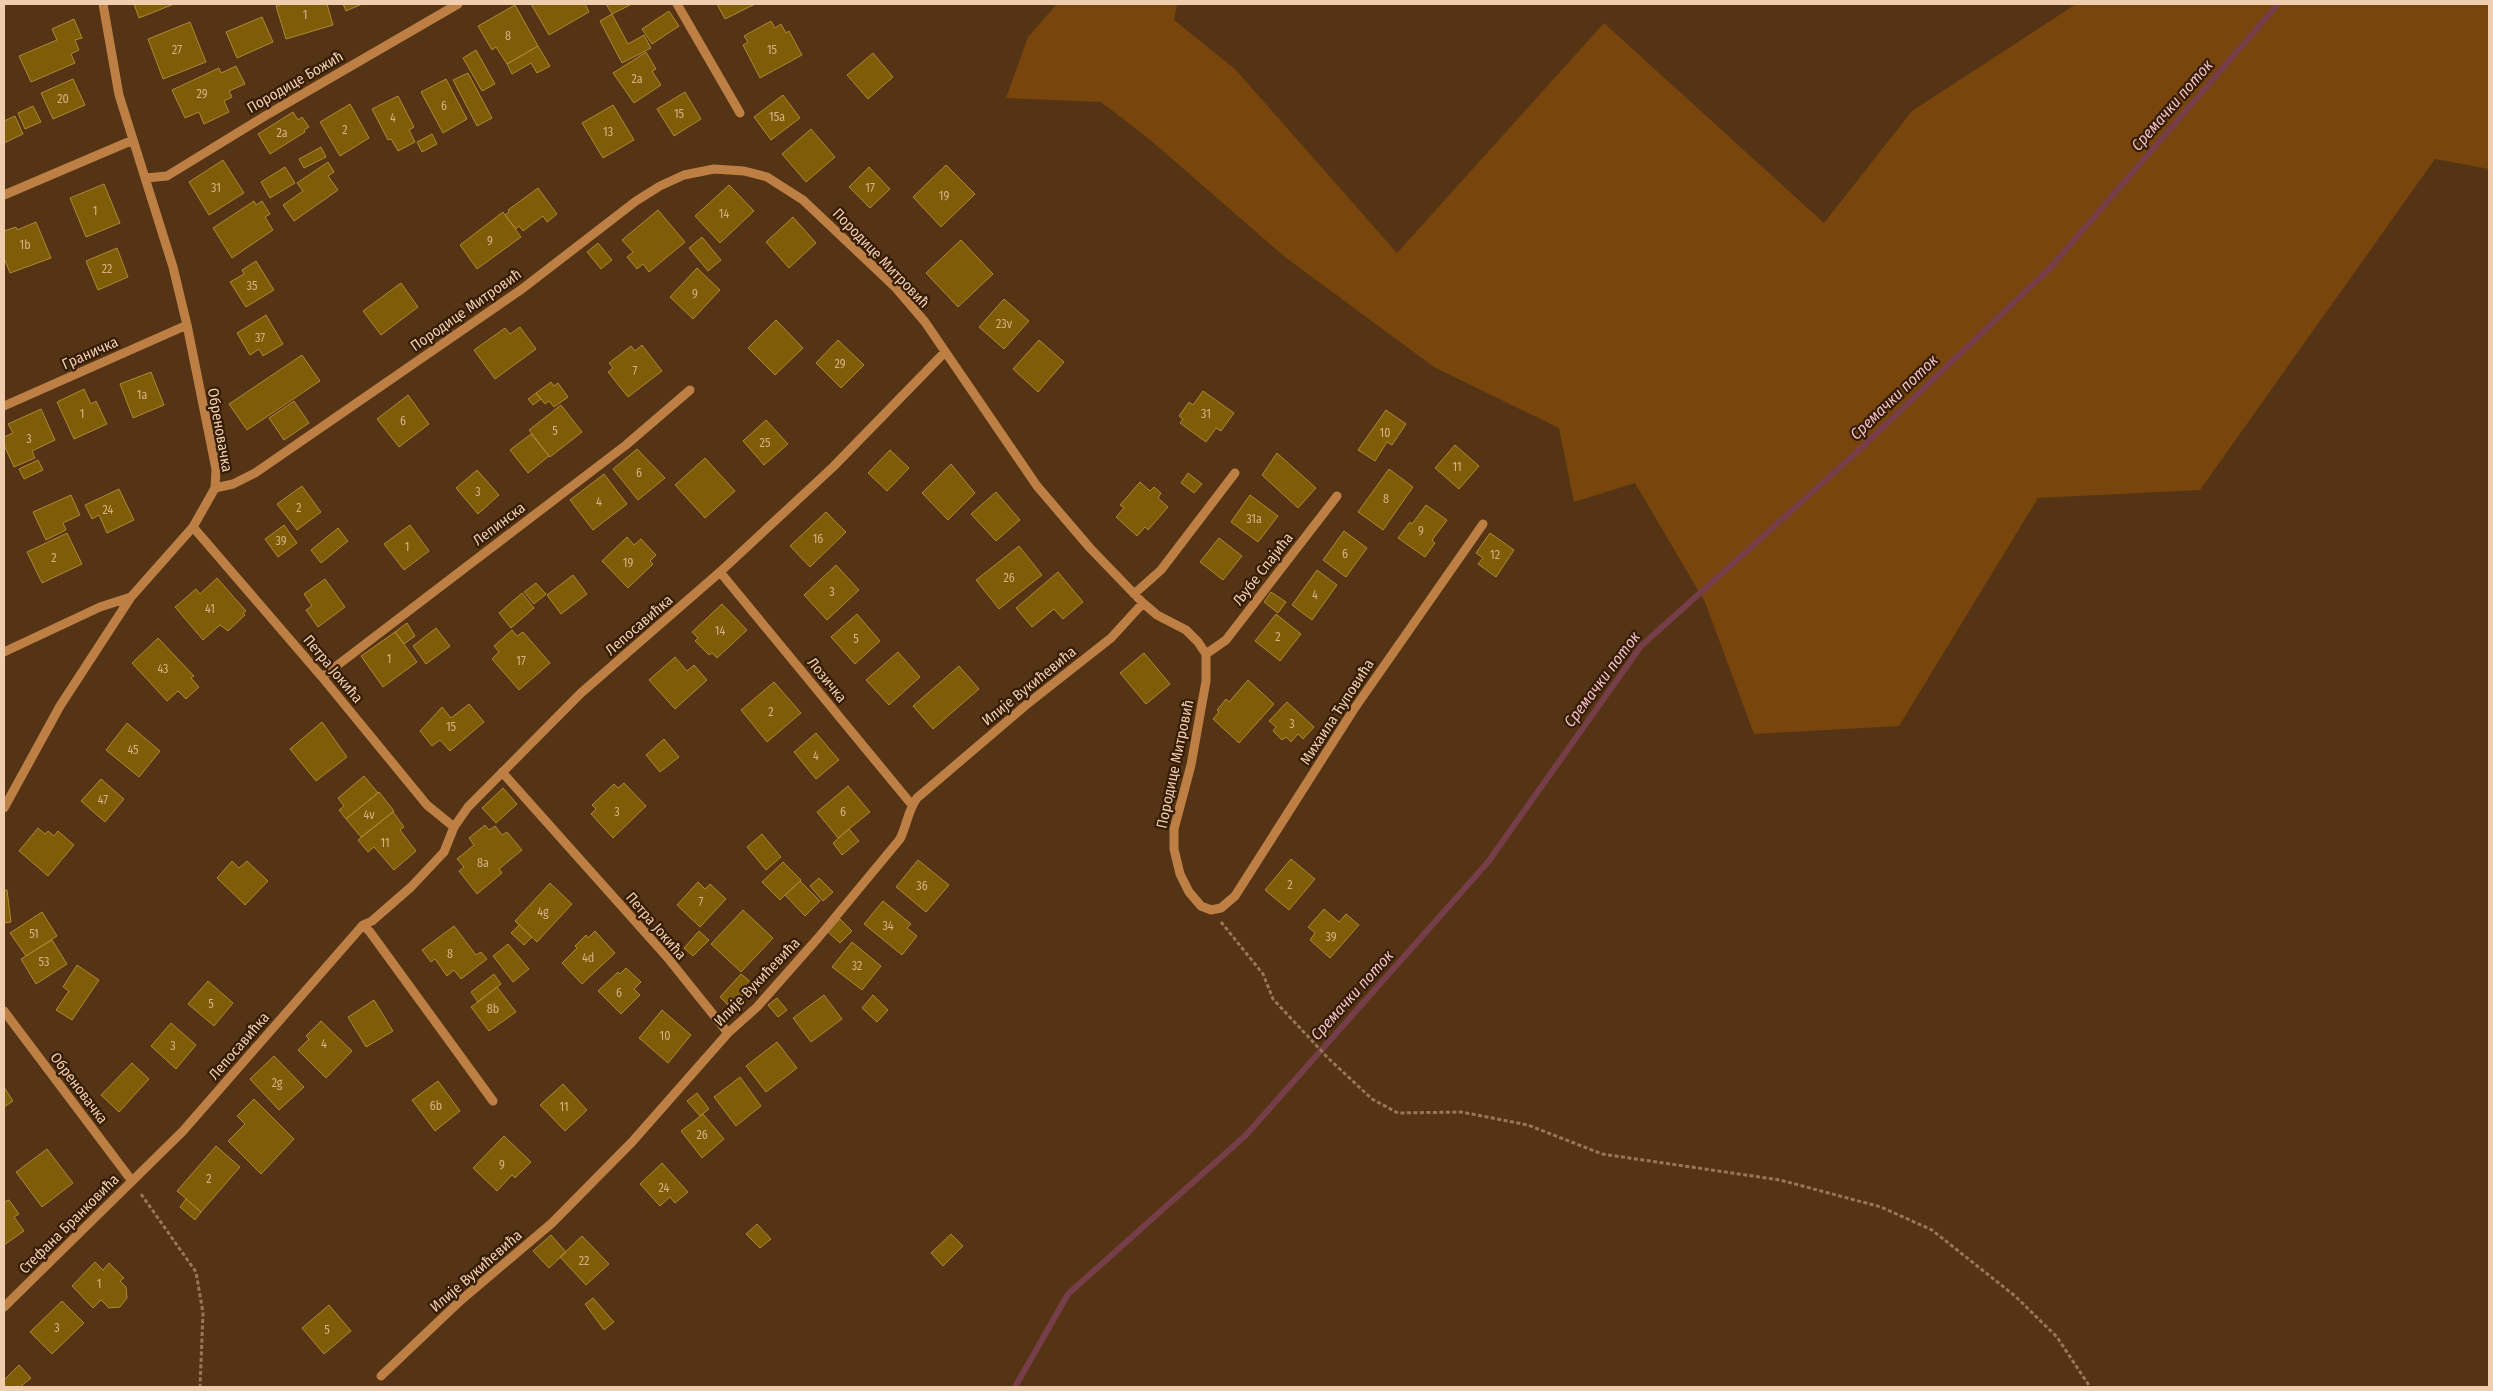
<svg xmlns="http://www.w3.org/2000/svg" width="2493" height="1391" font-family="'Fira Sans Condensed',sans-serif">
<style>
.green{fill:#78460d}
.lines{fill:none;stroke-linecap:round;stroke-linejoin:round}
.stream{stroke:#763e48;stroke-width:6}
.building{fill:#7f5d08;stroke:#ae8736}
.path{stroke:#987758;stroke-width:3;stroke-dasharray:4 2.5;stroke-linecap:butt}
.minor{stroke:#bd7f43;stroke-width:9}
.labels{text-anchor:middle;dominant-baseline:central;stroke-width:4.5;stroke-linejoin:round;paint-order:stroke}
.number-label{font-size:12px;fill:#d3b286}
.street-label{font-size:15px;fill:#efceb0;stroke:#351d03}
.water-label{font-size:16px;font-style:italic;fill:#f3becb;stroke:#351d03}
</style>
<rect width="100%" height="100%" fill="#543414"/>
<path class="green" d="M1057,4H1177L1174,20L1235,69L1397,253L1604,23L1824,223L1912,111L2076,4H2489V169L2435,159L2200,490L2038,498L1899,726L1754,734L1705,602L1635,483L1574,502L1559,428L1434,367L1285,257L1148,138L1101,102L1006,98L1028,37Z"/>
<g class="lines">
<path class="stream" d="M1015,1387L1068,1294L1246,1135L1488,862L1641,646L1858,451L2050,268L2278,4"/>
</g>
<path class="building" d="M134,4H174L139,18Z
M283,4H327L333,25L286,39L276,6Z
M343,4H362L346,11Z
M531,4H585L589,12L549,35Z
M606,4H632L612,14Z
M717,4H755L725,19Z
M515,5L538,46L507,64L496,47L492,50L478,26Z
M669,11L679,26L652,44L642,29Z
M612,14L628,44L644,35L651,48L622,63L600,21Z
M262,17L273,42L237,58L226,32Z
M74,19L82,38L75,40L79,50L71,54L75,63L31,82L19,56L57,40L52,29Z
M771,21L775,28L781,24L786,33L789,31L802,55L760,78L743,45L748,42L744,36Z
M190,22L206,62L163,79L148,39Z
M538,46L550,66L537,73L531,63L512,74L507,64Z
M476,50L495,84L482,91L463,58Z
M646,52L656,69L652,71L661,85L634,103L613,73Z
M873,53L893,77L868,99L847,75Z
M236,66L245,84L229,91L232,97L224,101L229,112L204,124L199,112L185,118L172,90L219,68L221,73Z
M468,73L492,118L477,126L453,80Z
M73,79L85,105L53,119L41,93Z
M446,79L467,119L443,133L421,92Z
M685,92L701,119L674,136L657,109Z
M783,95L800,118L771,140L754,117Z
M398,96L414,127L409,130L415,142L398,151L391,139L388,140L372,109Z
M350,104L369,138L340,156L320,122Z
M613,105L634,140L603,158L582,123Z
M33,106L41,122L25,129L18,113Z
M293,112L298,120L302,117L309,127L304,130L305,132L270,154L258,134Z
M15,116L23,134L4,143V121Z
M811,129L835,157L806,182L782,154Z
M432,134L437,144L422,152L417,142Z
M321,147L326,157L304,168L299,159Z
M223,160L244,193L209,215L189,182Z
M328,162L334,172L328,176L338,190L294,221L283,205L303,191L297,183Z
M946,165L975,194L941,227L913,197Z
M285,167L295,183L270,198L261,182Z
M869,167L890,189L870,208L849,187Z
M104,184L120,223L86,237L70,198Z
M729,185L754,211L720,243L695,216Z
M538,188L557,214L547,222L543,216L523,231L519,226L516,229L505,215L509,212L508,210Z
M254,201L256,205L262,201L270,214L265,217L273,230L232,258L213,228Z
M658,210L685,242L649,272L643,264L637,269L627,257L633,252L622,240Z
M503,212L521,237L477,269L460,245Z
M793,217L816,243L789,268L766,242Z
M36,222L51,258L10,273L4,258V231L16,227L17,230Z
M702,237L721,260L708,271L689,248Z
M961,240L993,274L958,307L926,273Z
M598,243L612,260L601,269L587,252Z
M117,248L128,277L98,290L86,261Z
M256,261L274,290L246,307L230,282L244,274L242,270Z
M697,268L720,290L693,319L670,297Z
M401,283L418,307L381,335L363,311Z
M1004,299L1029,321L1004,349L979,327Z
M266,315L283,344L263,356L259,349L250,355L237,333Z
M776,320L803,348L775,375L748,348Z
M520,327L536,349L495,379L474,350L505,328L510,334Z
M838,340L864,365L841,388L816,363Z
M1039,340L1064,362L1038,392L1013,369Z
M642,345L662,371L628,397L608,372L613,368L609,363L631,346L635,351Z
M302,355L320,381L247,430L229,404Z
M151,372L164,405L133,418L120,384Z
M551,382L554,386L558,383L568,397L554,407L549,401L545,404L536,393Z
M84,389L91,404L96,401L107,424L74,439L57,402Z
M1203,391L1234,413L1221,431L1216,428L1206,442L1180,423L1183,419L1179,416L1189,402L1193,405Z
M536,393L541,399L533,405L528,399Z
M408,395L429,424L399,447L377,419Z
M294,401L309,423L284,440L269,418Z
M561,405L582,432L550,457L529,430Z
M41,409L55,440L32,451L35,458L14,467L4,445V437L13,433L8,424Z
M1386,410L1406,424L1392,445L1387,442L1375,461L1358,450Z
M766,420L788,444L764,465L743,441Z
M531,434L549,456L528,473L510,450Z
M1455,445L1479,466L1459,489L1435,468Z
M637,449L665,478L638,500L613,469Z
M890,450L909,468L887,491L868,473Z
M1277,453L1316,488L1298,508L1262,475Z
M705,458L735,491L705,518L675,485Z
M38,460L43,470L24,479L19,469Z
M951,464L975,493L948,520L922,493Z
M1389,469L1413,487L1383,530L1358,512Z
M477,470L499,495L478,514L456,488Z
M1188,473L1202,484L1194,493L1181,483Z
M604,474L627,504L593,530L570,500Z
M1140,482L1150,491L1154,487L1161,493L1158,498L1168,507L1148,530L1145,527L1137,536L1116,517L1124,508L1120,505Z
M302,486L321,512L297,530L277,504Z
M119,489L134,520L107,533L99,515L92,519L85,505Z
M996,492L1020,520L996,541L971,514Z
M71,495L80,515L63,523L66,530L46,540L33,512Z
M1250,495L1278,516L1258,542L1231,522Z
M1426,505L1447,520L1432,540L1435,543L1425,557L1398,538L1410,522L1412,524Z
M826,512L846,532L810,567L790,546Z
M284,525L297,543L278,557L265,539Z
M410,525L429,551L404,570L384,544Z
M338,528L348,541L321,563L311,550Z
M1344,531L1367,548L1346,577L1323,560Z
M67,533L82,564L42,583L27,552Z
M1490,533L1514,550L1496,577L1478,564L1483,558L1476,553Z
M627,537L634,545L641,539L656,555L650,561L653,564L628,588L602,561Z
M1219,538L1242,556L1223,580L1200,562Z
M1019,546L1042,575L999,609L976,580Z
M836,565L859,590L827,620L804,595Z
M1317,570L1337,585L1312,620L1292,605Z
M1058,572L1083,602L1063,619L1054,609L1032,627L1016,608Z
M573,575L587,594L561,614L547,595Z
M217,578L246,611L243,613L245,615L228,631L220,625L203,640L175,607L196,589L200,594Z
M325,579L345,607L318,627L306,610L312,606L304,594Z
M536,583L546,594L534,604L524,592Z
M1271,592L1286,602L1278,613L1264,602Z
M522,593L534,608L511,628L499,613Z
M722,604L747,630L717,658L712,653L709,655L695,641L698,638L692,632Z
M857,614L880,641L855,664L831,637Z
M1276,614L1301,634L1280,661L1255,641Z
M407,623L415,636L404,644L395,632Z
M436,628L450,646L426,664L413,646Z
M512,630L517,636L523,632L550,663L519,690L492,659L499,652L494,646Z
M395,632L417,662L383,687L361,656Z
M158,638L194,676L191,678L199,687L186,699L178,691L167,701L132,663Z
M898,652L920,677L889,705L866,680Z
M1144,653L1170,684L1146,704L1120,673Z
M675,657L687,671L694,665L707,680L675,709L649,680Z
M959,666L979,689L933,729L913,706Z
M1248,680L1274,704L1239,743L1213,719L1219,712L1217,710L1226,699L1229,702Z
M774,682L801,713L767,742L741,710Z
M1287,702L1314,727L1303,739L1298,734L1291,742L1286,737L1282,740L1273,731L1276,727L1269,721Z
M469,704L484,722L450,751L440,740L432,746L420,731L442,707L451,718Z
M322,722L347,757L316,781L290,749Z
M127,723L160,751L139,777L106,750Z
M816,733L839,760L816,779L794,752Z
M664,739L679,757L660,772L646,755Z
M364,776L378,793L346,819L339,810L344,806L338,798Z
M101,779L124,799L105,822L81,801Z
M624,783L646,806L613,838L591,814L596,809L592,805L614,784L618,788Z
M848,786L870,812L838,838L817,812Z
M503,788L517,804L496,823L482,808Z
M379,792L394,811L361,837L346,819Z
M393,812L404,827L400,830L416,851L394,870L374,847L368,852L358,840Z
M485,825L489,830L495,826L502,835L507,832L522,850L499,869L502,873L477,894L459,871L464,867L457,859L474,845L469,838Z
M38,828L45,834L48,831L54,836L58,831L74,845L48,876L19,851Z
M849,829L859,841L842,855L833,843Z
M762,834L781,857L766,870L747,847Z
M1291,859L1315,879L1289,910L1265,890Z
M918,860L949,885L926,912L896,887Z
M232,861L239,868L247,861L268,881L245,905L217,878Z
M783,862L801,880L780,900L762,882Z
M819,878L833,892L823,901L810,886Z
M800,881L820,901L805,916L785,895Z
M698,882L705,889L710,884L726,899L700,927L677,905Z
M550,883L572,904L537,942L515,921Z
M4,890H7L11,922L4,923Z
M883,901L911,924L907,928L917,936L902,955L864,924Z
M1324,909L1339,922L1346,914L1359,925L1330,958L1310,940L1315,933L1308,927Z
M743,910L773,938L741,972L711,944Z
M42,912L57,936L26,956L10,933Z
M840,919L852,931L840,943L828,932Z
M519,925L532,937L524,945L511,933Z
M454,926L476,955L481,952L487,959L461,979L454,970L447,976L435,959L431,962L422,950Z
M595,931L615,953L582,984L562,963L577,948L575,946L586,935L588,938Z
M699,931L709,940L693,956L684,948Z
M52,940L67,964L36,984L21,959Z
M852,942L881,966L862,990L832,967Z
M508,944L529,969L513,982L493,956Z
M77,965L99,980L72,1020L56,1010L69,991L63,987Z
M626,968L641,982L634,989L640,995L621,1014L598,991L618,972L620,974Z
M494,974L501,984L478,1002L471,992Z
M741,974L753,984L731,1008L720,997Z
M208,981L233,1003L214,1026L188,1004Z
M497,987L516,1012L489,1031L471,1007Z
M824,995L842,1019L811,1042L793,1018Z
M873,995L888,1010L877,1022L862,1008Z
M777,998L787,1010L778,1017L768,1005Z
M374,1000L393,1031L366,1047L348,1017Z
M662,1010L691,1035L668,1063L639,1038Z
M321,1021L352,1051L326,1078L298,1050L309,1039L306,1036Z
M171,1023L196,1045L176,1069L151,1046Z
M777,1042L797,1068L766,1092L746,1066Z
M274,1056L304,1087L279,1110L250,1079Z
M132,1063L149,1079L119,1112L101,1095Z
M740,1077L761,1106L736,1126L714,1097Z
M438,1081L460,1111L435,1131L412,1100Z
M563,1084L587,1110L565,1131L540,1105Z
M4,1087L13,1101L4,1107Z
M697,1093L709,1109L700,1116L687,1101Z
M254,1099L294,1139L261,1174L228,1141L245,1124L237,1116Z
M703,1114L724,1139L702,1158L681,1131Z
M504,1136L531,1162L515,1178L512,1175L497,1191L473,1168Z
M216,1146L240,1167L201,1212L177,1191Z
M47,1149L73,1183L42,1207L16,1172Z
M662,1163L688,1192L675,1203L670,1197L660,1206L640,1184Z
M186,1199L201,1212L195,1220L180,1207Z
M9,1200L19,1214L14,1217L24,1231L4,1245V1202Z
M757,1224L771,1239L760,1248L746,1234Z
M951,1234L963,1246L943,1266L931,1253Z
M551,1235L566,1252L549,1268L533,1251Z
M582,1236L609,1264L586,1285L560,1257Z
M95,1262L103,1270L109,1263L124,1278L120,1281L126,1287L127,1298L120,1307L109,1308L101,1300L93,1308L72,1286Z
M593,1298L614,1322L604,1330L585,1304Z
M62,1301L84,1323L52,1354L30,1332Z
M329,1305L351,1331L324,1354L302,1328Z
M19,1365L31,1378L20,1387H4V1380Z"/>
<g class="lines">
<path class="path" d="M1221,922L1263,974L1273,999L1328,1058L1372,1099L1398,1113L1461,1112L1528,1125L1602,1154L1780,1180L1881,1207L1932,1230L2015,1296L2057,1337L2090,1387
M141,1194L196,1272L203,1313L200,1387"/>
<path class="minor" d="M677,4L740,113
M146,178L167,176L270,113L458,4
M4,195L133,140
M4,406L187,325
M215,488L233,484L255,473L522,289L636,201L660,186L684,175L714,169L744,171L767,177L803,200L896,288L925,322L1037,486L1090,548L1143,603L1157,615L1186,630L1198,642L1206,654V681L1191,765L1174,829V849L1180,874L1189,892L1201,906L1211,910L1221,908L1235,896L1354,709L1483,524
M193,527L322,677L427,805L454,827
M720,572L912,805
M1134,594L1161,570L1235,473
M4,652L100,607L131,597
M1206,654L1226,640L1337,496
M322,677L626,445L690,390
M502,772L667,957L728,1033
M4,808L60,706L131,597L193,527L215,488L216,469L187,325L173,267L119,95L103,4
M4,1011L132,1181
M493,1101L370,932L363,925L372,921L411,887L444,852L454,827L468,807L581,693L720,572L833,467L945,352
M4,1307L183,1131L363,925
M381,1376L460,1301L552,1223L632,1142L728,1033L757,1007L818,938L900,839C907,825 908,810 917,798L1026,705L1111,638L1143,603"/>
</g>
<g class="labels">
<g class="number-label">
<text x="305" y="15">1</text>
<text x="508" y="36">8</text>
<text x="177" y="50">27</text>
<text x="772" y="50">15</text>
<text x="637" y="79">2a</text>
<text x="202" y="94">29</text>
<text x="63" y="99">20</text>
<text x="444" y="106">6</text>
<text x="679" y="114">15</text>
<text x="777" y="117">15a</text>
<text x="393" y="118">4</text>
<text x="345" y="130">2</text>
<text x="608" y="132">13</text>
<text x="282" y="133">2a</text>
<text x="216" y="188">31</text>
<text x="870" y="188">17</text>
<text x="944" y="196">19</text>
<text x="95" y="211">1</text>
<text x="724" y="214">14</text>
<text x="490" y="241">9</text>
<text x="25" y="245">1b</text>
<text x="107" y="269">22</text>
<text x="252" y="286">35</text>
<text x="695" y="294">9</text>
<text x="1004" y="324">23v</text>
<text x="260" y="338">37</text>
<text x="840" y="364">29</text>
<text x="635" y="371">7</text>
<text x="142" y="395">1a</text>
<text x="82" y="414">1</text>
<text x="1206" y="414">31</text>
<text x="403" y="421">6</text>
<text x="555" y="431">5</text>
<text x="1385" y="433">10</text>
<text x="29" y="439">3</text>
<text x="765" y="443">25</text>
<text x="1457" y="467">11</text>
<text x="639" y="473">6</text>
<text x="478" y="492">3</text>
<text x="1386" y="499">8</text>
<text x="599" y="502">4</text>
<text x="299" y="508">2</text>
<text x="108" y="510">24</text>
<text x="1254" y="519">31a</text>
<text x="1421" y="531">9</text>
<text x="818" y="539">16</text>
<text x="281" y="541">39</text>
<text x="407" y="547">1</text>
<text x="1345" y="554">6</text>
<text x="1495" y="555">12</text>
<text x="54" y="558">2</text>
<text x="628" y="563">19</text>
<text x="1009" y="578">26</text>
<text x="832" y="592">3</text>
<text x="1315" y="595">4</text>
<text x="210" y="609">41</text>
<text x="720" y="631">14</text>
<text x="1278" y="637">2</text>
<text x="856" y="639">5</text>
<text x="389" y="659">1</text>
<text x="521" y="661">17</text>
<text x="163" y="669">43</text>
<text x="771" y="712">2</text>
<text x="1292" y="724">3</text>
<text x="451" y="727">15</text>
<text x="133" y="750">45</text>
<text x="816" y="756">4</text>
<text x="103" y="800">47</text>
<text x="617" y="812">3</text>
<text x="843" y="812">6</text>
<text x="369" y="815">4v</text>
<text x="385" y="843">11</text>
<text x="483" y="863">8a</text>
<text x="1290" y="885">2</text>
<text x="922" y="886">36</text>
<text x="701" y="902">7</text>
<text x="543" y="912">4g</text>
<text x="888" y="926">34</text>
<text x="34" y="934">51</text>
<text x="1331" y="937">39</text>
<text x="450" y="954">8</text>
<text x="588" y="958">4d</text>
<text x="44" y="962">53</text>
<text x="857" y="966">32</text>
<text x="619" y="993">6</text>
<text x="211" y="1004">5</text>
<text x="493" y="1009">8b</text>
<text x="665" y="1036">10</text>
<text x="324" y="1044">4</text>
<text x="173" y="1046">3</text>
<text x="277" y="1083">2g</text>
<text x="436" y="1106">6b</text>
<text x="564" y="1107">11</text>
<text x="702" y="1135">26</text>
<text x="502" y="1165">9</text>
<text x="209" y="1179">2</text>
<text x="664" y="1188">24</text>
<text x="584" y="1261">22</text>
<text x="99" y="1284">1</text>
<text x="57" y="1328">3</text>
<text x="327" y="1330">5</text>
</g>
<g class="street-label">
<text transform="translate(295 82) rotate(-30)">Породице Божић</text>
<text transform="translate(881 258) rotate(46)">Породице Митровић</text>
<text transform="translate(466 310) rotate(-35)">Породице Митровић</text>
<text transform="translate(90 353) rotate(-24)">Граничка</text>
<text transform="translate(220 430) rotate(80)">Обреновачка</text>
<text transform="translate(499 524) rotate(-37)">Лепинска</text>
<text transform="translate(1263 569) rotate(-52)">Љубе Спајића</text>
<text transform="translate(639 625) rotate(-41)">Лепосавићка</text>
<text transform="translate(333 669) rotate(50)">Петра Јокића</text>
<text transform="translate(827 680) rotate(51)">Лозичка</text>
<text transform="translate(1029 686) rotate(-39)">Илије Вукићевића</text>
<text transform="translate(1337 712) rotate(-57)">Михаила Ћуповића</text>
<text transform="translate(1175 764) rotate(-78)">Породице Митровић</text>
<text transform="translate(656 926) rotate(49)">Петра Јокића</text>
<text transform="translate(757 982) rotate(-46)">Илије Вукићевића</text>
<text transform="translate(239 1046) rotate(-49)">Лепосавићка</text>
<text transform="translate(79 1088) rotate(53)">Обреновачка</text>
<text transform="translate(69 1224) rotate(-45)">Стефана Бранковића</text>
<text transform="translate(476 1271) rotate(-41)">Илије Вукићевића</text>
</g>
<g class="water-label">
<text transform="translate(2172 105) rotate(-49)">Сремачки поток</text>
<text transform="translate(1894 397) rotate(-44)">Сремачки поток</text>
<text transform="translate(1602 679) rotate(-53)">Сремачки поток</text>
<text transform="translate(1352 995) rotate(-48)">Сремачки поток</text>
</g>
</g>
<rect width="2493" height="1391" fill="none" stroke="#efceb0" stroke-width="10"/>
</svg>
